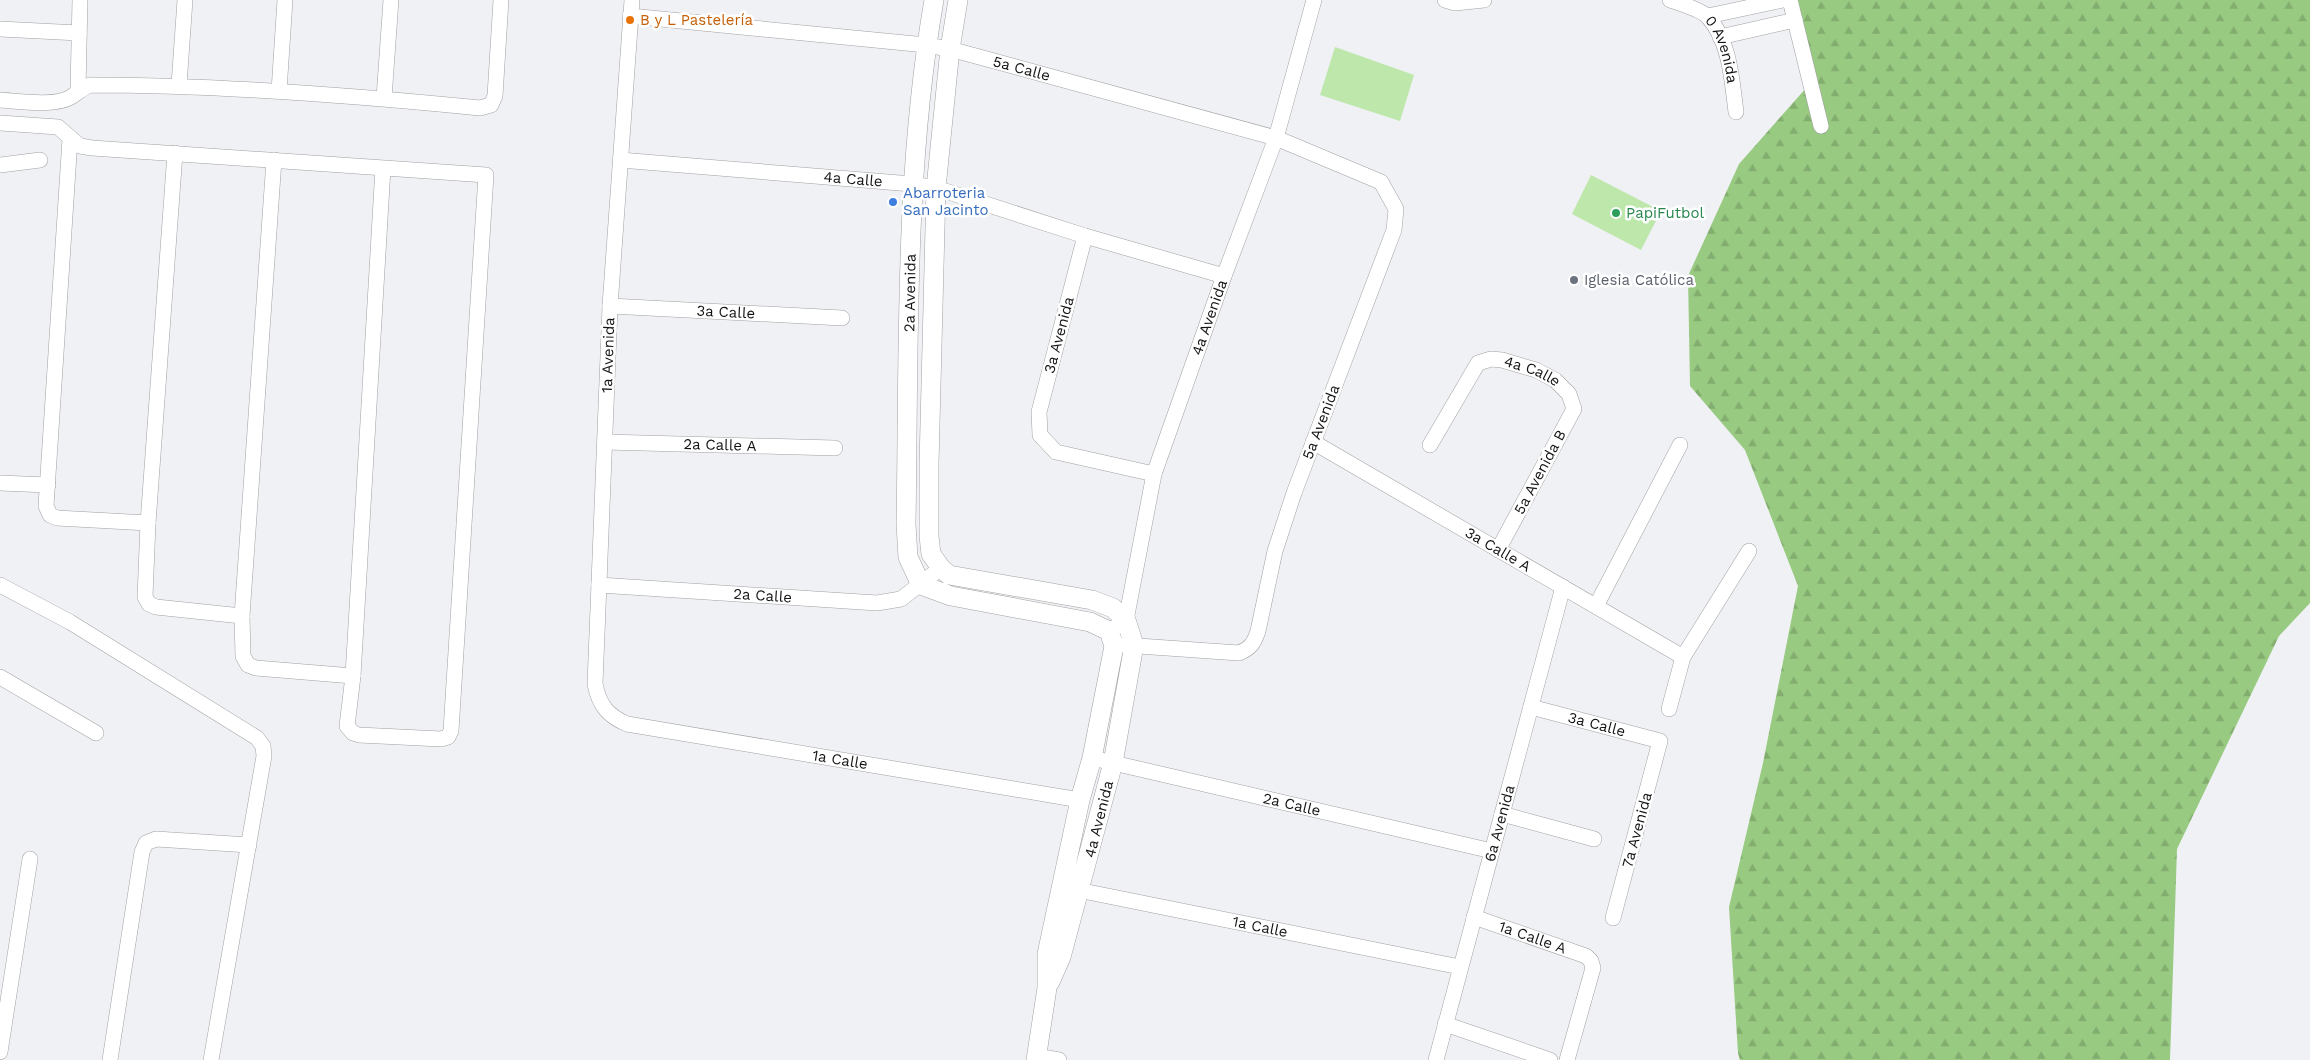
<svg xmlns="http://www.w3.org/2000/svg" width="2310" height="1060" font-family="'Work Sans',sans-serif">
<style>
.forest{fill:url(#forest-firs)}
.pitch{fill:#bde7ab}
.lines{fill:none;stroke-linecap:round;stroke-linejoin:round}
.minor-casing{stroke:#a0a1a3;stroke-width:16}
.tertiary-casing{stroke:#a0a1a3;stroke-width:20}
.minor{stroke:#fff;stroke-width:15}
.tertiary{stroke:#fff;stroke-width:19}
.food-dot{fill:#e8710a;stroke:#fff;stroke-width:2}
.shop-dot{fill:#3f7fe0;stroke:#fff;stroke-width:2}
.leisure-dot{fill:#2e9e5b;stroke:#fff;stroke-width:2}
.worship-dot{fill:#6b7280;stroke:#fff;stroke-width:2}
.labels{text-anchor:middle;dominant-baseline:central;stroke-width:5;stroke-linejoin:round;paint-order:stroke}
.food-label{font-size:15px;fill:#c56008;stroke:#fff;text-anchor:start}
.street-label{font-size:15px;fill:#141415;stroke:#fff}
.shop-label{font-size:15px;fill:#366cbe;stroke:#fff;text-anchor:start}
.leisure-label{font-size:15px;fill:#27864d;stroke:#fff;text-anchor:start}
.worship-label{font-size:15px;fill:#5b616d;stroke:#fff;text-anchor:start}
</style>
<defs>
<pattern id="forest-firs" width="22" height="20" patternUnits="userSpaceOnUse" patternTransform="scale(1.25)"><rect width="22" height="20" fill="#98ca81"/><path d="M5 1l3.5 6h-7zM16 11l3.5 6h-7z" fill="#82ad6f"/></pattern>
</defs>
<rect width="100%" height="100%" fill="#f0f1f4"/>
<path class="forest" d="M1793,0H2310V603L2279,636L2177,849L2170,1060H1740L1738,1053L1729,907L1763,763L1798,586L1745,450L1690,386L1688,276L1739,164L1807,87Z"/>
<path class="pitch" d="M1335,47L1414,75L1400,121L1320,95Z
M1591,175L1661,211L1641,250L1572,214Z"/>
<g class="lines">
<g class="minor-casing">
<g id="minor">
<path id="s1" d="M632,0L610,306L595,684C599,705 608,716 627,724L1080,800"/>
<path d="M1445,0L1455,3L1484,0"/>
<path id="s2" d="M1670,0C1679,3 1702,10 1708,17C1730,41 1732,81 1736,112"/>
<path d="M1790,0L1821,126"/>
<path id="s3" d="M630,16L926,45L950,49L1276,138L1381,182L1396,209L1394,230L1294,493L1275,551L1258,631C1254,643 1251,648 1239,653L1124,645"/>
<path d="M1708,16L1783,0"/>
<path d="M0,29L79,33"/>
<path d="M1720,37L1795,20"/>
<path d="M179,85L185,0"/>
<path d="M78,90L80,0"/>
<path d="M279,91L285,0"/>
<path d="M384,98L391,0"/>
<path d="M0,100C18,101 55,107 71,97C77,93 83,88 90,85C221,85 350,95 480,108L491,105L495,96L501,0"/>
<path d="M0,123L58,127L80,146L92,148L486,175L451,731L448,737L441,739L359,735L353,733L347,726L353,676L383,168"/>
<path d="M70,139L46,506L50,515L57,518L148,523"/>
<path d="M175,153L148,523L145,597L149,604L156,607L242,616"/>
<path d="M274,160L242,616L243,656L248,665L256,668L353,676"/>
<path id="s4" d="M620,160L912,184L936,188L1085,236L1224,276"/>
<path d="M0,165L40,160"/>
<path d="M1085,236L1039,412L1040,435L1056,452L1154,474"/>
<path id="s5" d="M610,306L842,318"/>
<path id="s6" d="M605,442L835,448"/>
<path id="s7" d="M1313,442L1683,657"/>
<path id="s8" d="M1430,445L1478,363L1491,359L1502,360L1536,370L1555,380L1569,394L1574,409L1498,550"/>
<path d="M0,483L48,485"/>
<path d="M0,585L70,622L257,738L263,746L264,756L211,1060"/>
<path id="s9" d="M599,585L877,603L901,599L941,568"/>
<path d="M1596,606L1680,445"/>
<path id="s10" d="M1109,631L1126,620L1154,474L1224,276L1276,138L1314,0"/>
<path d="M0,677L96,733"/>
<path id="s11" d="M1531,707L1660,741L1613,918"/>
<path d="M1669,709L1683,657L1749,551"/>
<path id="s12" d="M1092,758L1492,851"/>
<path d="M1502,814L1594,839"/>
<path id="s13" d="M1068,888L1460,967"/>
<path id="s14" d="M1474,917L1586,956L1591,961L1593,968L1567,1060"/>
<path d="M1445,1024L1550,1060"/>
<path d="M0,1052L30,859"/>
<path d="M1036,1056L1059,1060"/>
<path d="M110,1060L142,852L146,843L156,839L249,845"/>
<path id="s15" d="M1436,1060L1563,587"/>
</g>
</g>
<g class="tertiary-casing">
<path id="tertiary" d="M934,0C904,173 909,349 906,524L908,557L921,585L951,596L1090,622L1109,631L1114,646L1092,758L1080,800L1047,954V988L1036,1060
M958,0L950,49L936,188L929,464V536L931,554L941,568L949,575L1092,600L1113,608L1126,620L1134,645L1113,763L1061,957L1050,982"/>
</g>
<use href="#minor" class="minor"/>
<use href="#tertiary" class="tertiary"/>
</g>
<circle class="food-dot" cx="630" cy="20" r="5"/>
<circle class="shop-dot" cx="893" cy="202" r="5"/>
<circle class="leisure-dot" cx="1616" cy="213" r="5"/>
<circle class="worship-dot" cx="1574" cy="280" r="5"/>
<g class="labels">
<g class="food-label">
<text x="640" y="20">B y L Pastelería</text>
</g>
<g class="street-label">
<text stroke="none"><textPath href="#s2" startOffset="78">0 Avenida</textPath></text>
<text stroke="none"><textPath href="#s3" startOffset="396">5a Calle</textPath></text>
<text stroke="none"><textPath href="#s4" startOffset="234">4a Calle</textPath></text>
<text transform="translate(910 293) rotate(-89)">2a Avenida</text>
<text stroke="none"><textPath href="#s5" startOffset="116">3a Calle</textPath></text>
<text stroke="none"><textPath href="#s10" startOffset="335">4a Avenida</textPath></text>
<text transform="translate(1059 335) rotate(-75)">3a Avenida</text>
<text transform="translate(608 355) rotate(-88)">1a Avenida</text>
<text stroke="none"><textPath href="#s8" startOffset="152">4a Calle</textPath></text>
<text transform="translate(1321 422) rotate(-69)">5a Avenida</text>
<text stroke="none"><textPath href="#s6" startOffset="115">2a Calle A</textPath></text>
<text transform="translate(1540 472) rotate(-62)">5a Avenida B</text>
<text stroke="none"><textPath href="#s7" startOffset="214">3a Calle A</textPath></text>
<text stroke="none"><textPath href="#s9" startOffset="164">2a Calle</textPath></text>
<text stroke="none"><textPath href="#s11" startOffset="68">3a Calle</textPath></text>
<text stroke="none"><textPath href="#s1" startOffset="955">1a Calle</textPath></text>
<text stroke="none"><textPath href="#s12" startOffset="205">2a Calle</textPath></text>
<text transform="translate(1099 819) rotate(-76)">4a Avenida</text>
<text stroke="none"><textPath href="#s15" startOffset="245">6a Avenida</textPath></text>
<text transform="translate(1637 830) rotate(-75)">7a Avenida</text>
<text stroke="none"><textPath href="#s13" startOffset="196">1a Calle</textPath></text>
<text stroke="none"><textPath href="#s14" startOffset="62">1a Calle A</textPath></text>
</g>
<g class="shop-label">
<text x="903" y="193">Abarroteria<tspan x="903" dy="17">San Jacinto</tspan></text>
</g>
<g class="leisure-label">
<text x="1626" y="213">PapiFutbol</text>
</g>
<g class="worship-label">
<text x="1584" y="280">Iglesia Católica</text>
</g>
</g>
</svg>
